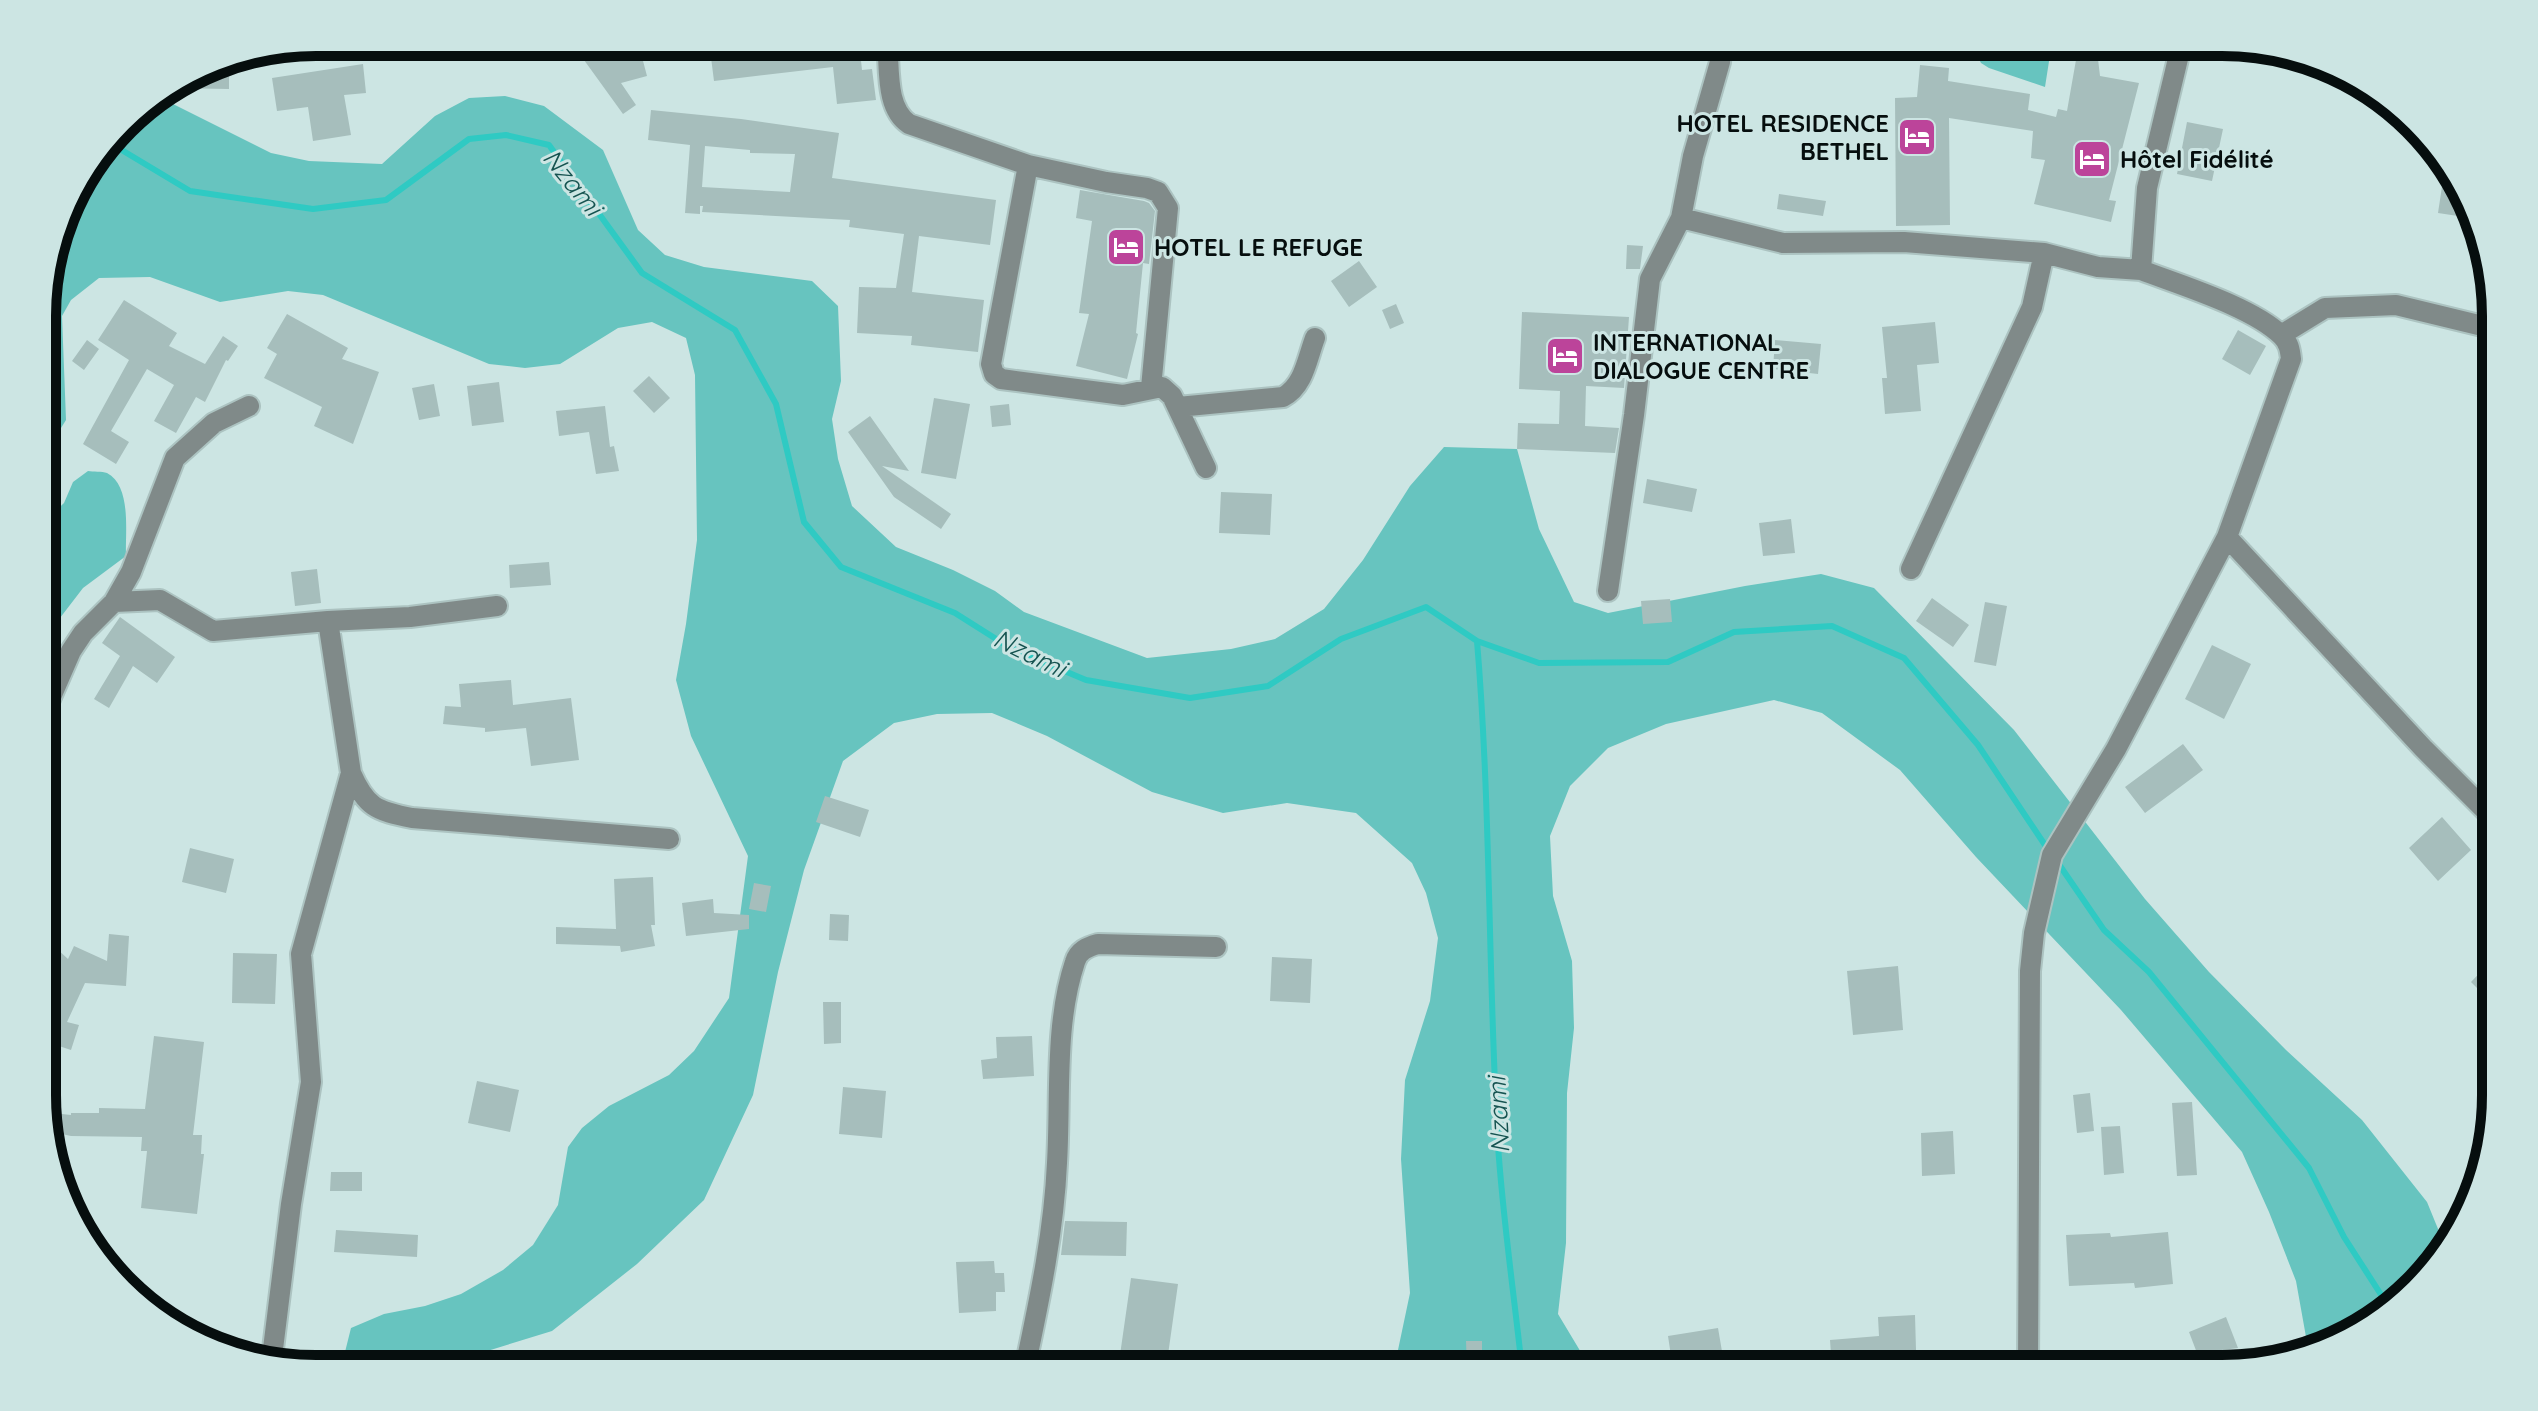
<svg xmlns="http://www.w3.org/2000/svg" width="2538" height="1411" font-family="Quicksand,sans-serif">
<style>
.green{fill:#67c4bf}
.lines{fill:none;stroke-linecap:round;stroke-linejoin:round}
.stream{stroke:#2fcac3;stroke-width:6}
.building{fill:#a6bebc;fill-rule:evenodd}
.street-casing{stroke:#acc3c1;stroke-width:24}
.street{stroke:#808a89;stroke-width:20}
.labels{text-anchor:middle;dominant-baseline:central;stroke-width:6;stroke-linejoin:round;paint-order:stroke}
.poi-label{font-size:24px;font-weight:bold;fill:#060e0e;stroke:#cce5e3;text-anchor:start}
.water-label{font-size:26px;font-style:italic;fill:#155350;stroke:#cce5e3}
.rim{fill:none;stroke:#060e0e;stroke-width:10}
</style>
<rect width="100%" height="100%" fill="#cce5e3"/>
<path class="green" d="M1970,42H2052L2045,87L1989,68L1981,63Z
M163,93L173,104L271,153L309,161L382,164L435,116L469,98L505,96L544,106L603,150L638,230L665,255L704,267L812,281L838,306L841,381L832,419L838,459L852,506L896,547L953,570L995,591L1024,612L1147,658L1231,649L1275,639L1324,609L1363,560L1410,486L1444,447L1517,449L1539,529L1574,602L1608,613L1745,586L1821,574L1874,588L2014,730L2145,899L2209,972L2286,1050L2362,1120L2427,1202L2445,1246L2359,1332L2308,1348L2296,1281L2269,1212L2242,1152L2121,1010L1976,857L1900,770L1822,713L1774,700L1666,724L1608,748L1570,786L1550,836L1553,896L1572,961L1574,1028L1567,1093L1566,1243L1558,1314L1591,1369H1394L1410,1293L1401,1159L1405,1080L1430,1001L1438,938L1426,893L1412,863L1356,813L1287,803L1223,813L1152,792L1047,736L992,713L937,714L894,723L843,761L804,870L778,972L753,1095L704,1200L637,1264L552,1331L429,1369H357L343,1360L351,1328L384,1314L425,1306L461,1294L503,1270L533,1245L558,1205L568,1147L582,1128L609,1106L669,1075L694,1051L729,998L748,856L691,736L676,680L686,624L697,540L695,375L686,338L652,322L618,328L560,364L525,368L489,364L323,295L288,291L220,302L150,277L99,278L71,300L62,316L66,420L56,436L44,437V281L70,194L135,110Z
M88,471C93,472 102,471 107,473C132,486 125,533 126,556L83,588L50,631L44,632V522L64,503L73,482Z"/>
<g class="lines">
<path class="stream" d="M110,143L190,191L313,209L386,200L469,139L506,135L549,145L642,273L735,330L776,404L804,522L841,567L955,613L1012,649L1086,680L1190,698L1268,686L1341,639L1426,607L1477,641C1491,808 1488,977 1498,1145C1503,1220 1514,1294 1522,1369
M1477,641L1539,663L1668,662L1734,632L1832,626L1904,658L1978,745L2049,851
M2056,860L2104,930L2149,972L2309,1168L2344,1237L2387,1304"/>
</g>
<path class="building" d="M571,42H638L647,76L621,83L636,105L623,114Z
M709,42H859L862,70L872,69L876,100L837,104L833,67L714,81Z
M2096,42L2100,76L2139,83L2109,200L2116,201L2111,222L2034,204L2045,160L2031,158L2033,131L1949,118L1950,225L1896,226L1895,98L1917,97L1920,65L1949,68L1948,81L2030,94L2028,110L2056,117L2058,109L2067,111L2079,43Z
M363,64L366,93L344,95L351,135L313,141L308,107L277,111L272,78Z
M206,66L229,67V89L170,88Z
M651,110L741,119L839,133L832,178L996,200L990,245L919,236L912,292L984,300L978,352L911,345L912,336L857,333L859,287L896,288L904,234L849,227L850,220L702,212L703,206H700V214L685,213L690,145L648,140ZM705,146L750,150V153L795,154L790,192L702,187Z
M2187,122L2223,129L2212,181L2177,174Z
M2446,160L2450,164L2461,197L2458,216L2438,213Z
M1080,190L1144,201L1149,203L1155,211L1149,264L1143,263L1136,333L1138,334L1127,379L1076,366L1089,314L1079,313L1092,221L1076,218Z
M1779,194L1826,201L1823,216L1777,209Z
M1627,245L1643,246L1640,269H1626Z
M1359,261L1377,287L1349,307L1331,281Z
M124,300L177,333L169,346L205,364L223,336L238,346L228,361L226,360L205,402L196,397L176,433L154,421L174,385L147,369L111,431L129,442L116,464L83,444L129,360L98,340Z
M1396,304L1404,323L1390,329L1382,310Z
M1522,312L1629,317L1624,388L1586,386L1585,426L1619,428L1615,453L1517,449L1518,423L1559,424L1560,391L1519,389Z
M287,314L348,348L342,359L379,372L353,444L314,426L322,407L264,378L277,354L267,348Z
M1935,322L1939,363L1917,365L1921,411L1885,414L1882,378H1887L1882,327Z
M2238,330L2266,346L2250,375L2222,359Z
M87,340L99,349L84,370L72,361Z
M1775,340L1821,344L1818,374L1773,369Z
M649,376L670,398L654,413L633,391Z
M499,382L504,422L472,426L467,386Z
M434,384L440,416L419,420L412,388Z
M934,398L970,404L956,479L921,473Z
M1009,404L1011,425L992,427L990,406Z
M605,406L610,447L614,446L619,471L596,474L589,432L559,436L556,411Z
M870,416L909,471L882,466L951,514L941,529L894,497L848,432Z
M1647,479L1697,489L1692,512L1643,503Z
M1221,492L1272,494L1270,535L1219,533Z
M1791,519L1795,553L1763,556L1759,523Z
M549,562L551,585L510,588L509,565Z
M317,569L321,603L295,606L291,572Z
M1932,598L1969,625L1953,647L1916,621Z
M1670,599L1672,622L1643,624L1641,601Z
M1985,602L2007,606L1996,666L1974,662Z
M120,617L175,657L157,683L133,666L109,708L94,699L120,656L102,643Z
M2212,645L2251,664L2224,719L2185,699Z
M511,680L513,705L571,698L579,760L531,766L526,728L485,732V728L443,724L445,706L461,707L459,684Z
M2183,744L2203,770L2145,813L2125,787Z
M825,796L869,810L860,837L816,822Z
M2442,817L2471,850L2438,881L2409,848Z
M190,848L234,859L226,893L182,882Z
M653,877L655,925H651L655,946L621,952L620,946L556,944V927L616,929L614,879Z
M754,883L771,886L766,912L749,909Z
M713,899L714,913L749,915V929L686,936L682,903Z
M830,914L849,915L848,941L829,940Z
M109,934L129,936L126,986L85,983L67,1022L79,1025L71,1050L44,1041V937L68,959L74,946L107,961Z
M233,953L277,954L275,1004L232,1003Z
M1272,957L1312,959L1310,1003L1270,1001Z
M2495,957V1006L2471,982Z
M1898,966L1903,1030L1853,1035L1847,971Z
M823,1002H841V1043L824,1044Z
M154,1036L204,1042L193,1135H202L201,1154H204L197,1214L141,1208L147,1151H141L142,1137L71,1136L44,1130V1112L71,1115V1113H99V1108L145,1109Z
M1032,1036L1034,1076L983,1079L981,1060L997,1058L996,1037Z
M477,1081L519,1090L510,1132L468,1123Z
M843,1087L886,1091L882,1138L839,1134Z
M2090,1093L2094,1131L2077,1133L2073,1095Z
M2192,1102L2197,1175L2177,1176L2172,1103Z
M2120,1126L2124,1173L2104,1175L2101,1127Z
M1953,1131L1955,1174L1922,1176L1921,1133Z
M331,1172H362V1191H330Z
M1065,1221L1127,1222L1126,1256L1061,1255Z
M336,1230L418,1235L417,1257L334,1252Z
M2168,1232L2173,1284L2135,1288L2134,1283L2069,1286L2066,1235L2110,1233L2111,1237Z
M994,1261L995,1273H1004L1005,1292H996V1311L959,1313L956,1262Z
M1131,1278L1178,1284L1166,1369H1118Z
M1915,1315L1916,1350L1854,1352L1855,1369H1832L1830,1340L1879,1336L1878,1317Z
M2226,1317L2238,1348L2197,1353L2189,1332Z
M1718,1328L1725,1369H1673L1668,1336Z
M1466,1341H1482V1369H1467Z
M1254,1351L1311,1359L1310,1369H1252Z"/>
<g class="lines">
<g class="street-casing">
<path id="street" d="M887,42C890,68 885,108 909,124L1028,165L991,364L994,374L1001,379L1123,395L1162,387L1172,396L1206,468
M1722,42L1720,62L1693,156L1681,218L1783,243L1904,242L2044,253L2098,267L2141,270
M1028,165L1106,182L1147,188L1158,192L1168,208L1151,388
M2281,335L2325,308L2396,305L2495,329
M1178,407L1283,397C1304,386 1307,359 1315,338
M2227,537L2423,748L2495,820
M1911,569L2032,307L2044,253
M1608,591L1634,415L1650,279L1681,218
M114,602L160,600L213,631L328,621L351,773C366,807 376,811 412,818L669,839
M328,621L410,617L497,606
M44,713L71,651L83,633L114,602L131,572L175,458L214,423L249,406
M272,1357L291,1204L311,1082L301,954L351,773
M2028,1368L2030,971L2034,933L2052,855L2116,749L2227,537L2291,359C2290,350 2289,343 2282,336C2253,307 2180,285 2141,270L2147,188L2182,42
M2034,1368L2196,1366L2278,1357
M1021,1369L1026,1363C1040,1297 1054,1230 1057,1163C1061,1097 1054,1025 1075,962C1078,951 1087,947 1098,944L1216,947"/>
</g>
<use href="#street" class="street"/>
</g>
<defs>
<g id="hotel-square" transform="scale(2)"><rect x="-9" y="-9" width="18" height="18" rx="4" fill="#bc449a" stroke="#cce5e3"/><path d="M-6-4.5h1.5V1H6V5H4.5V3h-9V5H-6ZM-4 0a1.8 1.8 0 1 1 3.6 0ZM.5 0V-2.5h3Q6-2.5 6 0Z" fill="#fff"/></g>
</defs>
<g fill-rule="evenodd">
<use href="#hotel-square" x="1917" y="137"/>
<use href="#hotel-square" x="2092" y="159"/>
<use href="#hotel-square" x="1126" y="247"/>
<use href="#hotel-square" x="1565" y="356"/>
</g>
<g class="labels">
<g class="poi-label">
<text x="1889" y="123" text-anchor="end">HOTEL RESIDENCE<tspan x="1889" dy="28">BETHEL</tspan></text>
<text x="2120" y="159">Hôtel Fidélité</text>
<text x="1154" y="247">HOTEL LE REFUGE</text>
<text x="1593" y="342">INTERNATIONAL<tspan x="1593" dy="28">DIALOGUE CENTRE</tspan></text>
</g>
<g class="water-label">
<text transform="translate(573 182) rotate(51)">Nzami</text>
<text transform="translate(1030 653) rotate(26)">Nzami</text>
<text transform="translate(1498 1115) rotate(-93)">Nzami</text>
</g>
</g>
<path d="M0 0H2538V1411H0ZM316 56H2222A260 260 0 0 1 2482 316V1095A260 260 0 0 1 2222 1355H316A260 260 0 0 1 56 1095V316A260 260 0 0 1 316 56Z" fill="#cce5e3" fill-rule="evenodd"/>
<path class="rim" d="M316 56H2222A260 260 0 0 1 2482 316V1095A260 260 0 0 1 2222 1355H316A260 260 0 0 1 56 1095V316A260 260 0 0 1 316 56Z"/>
</svg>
